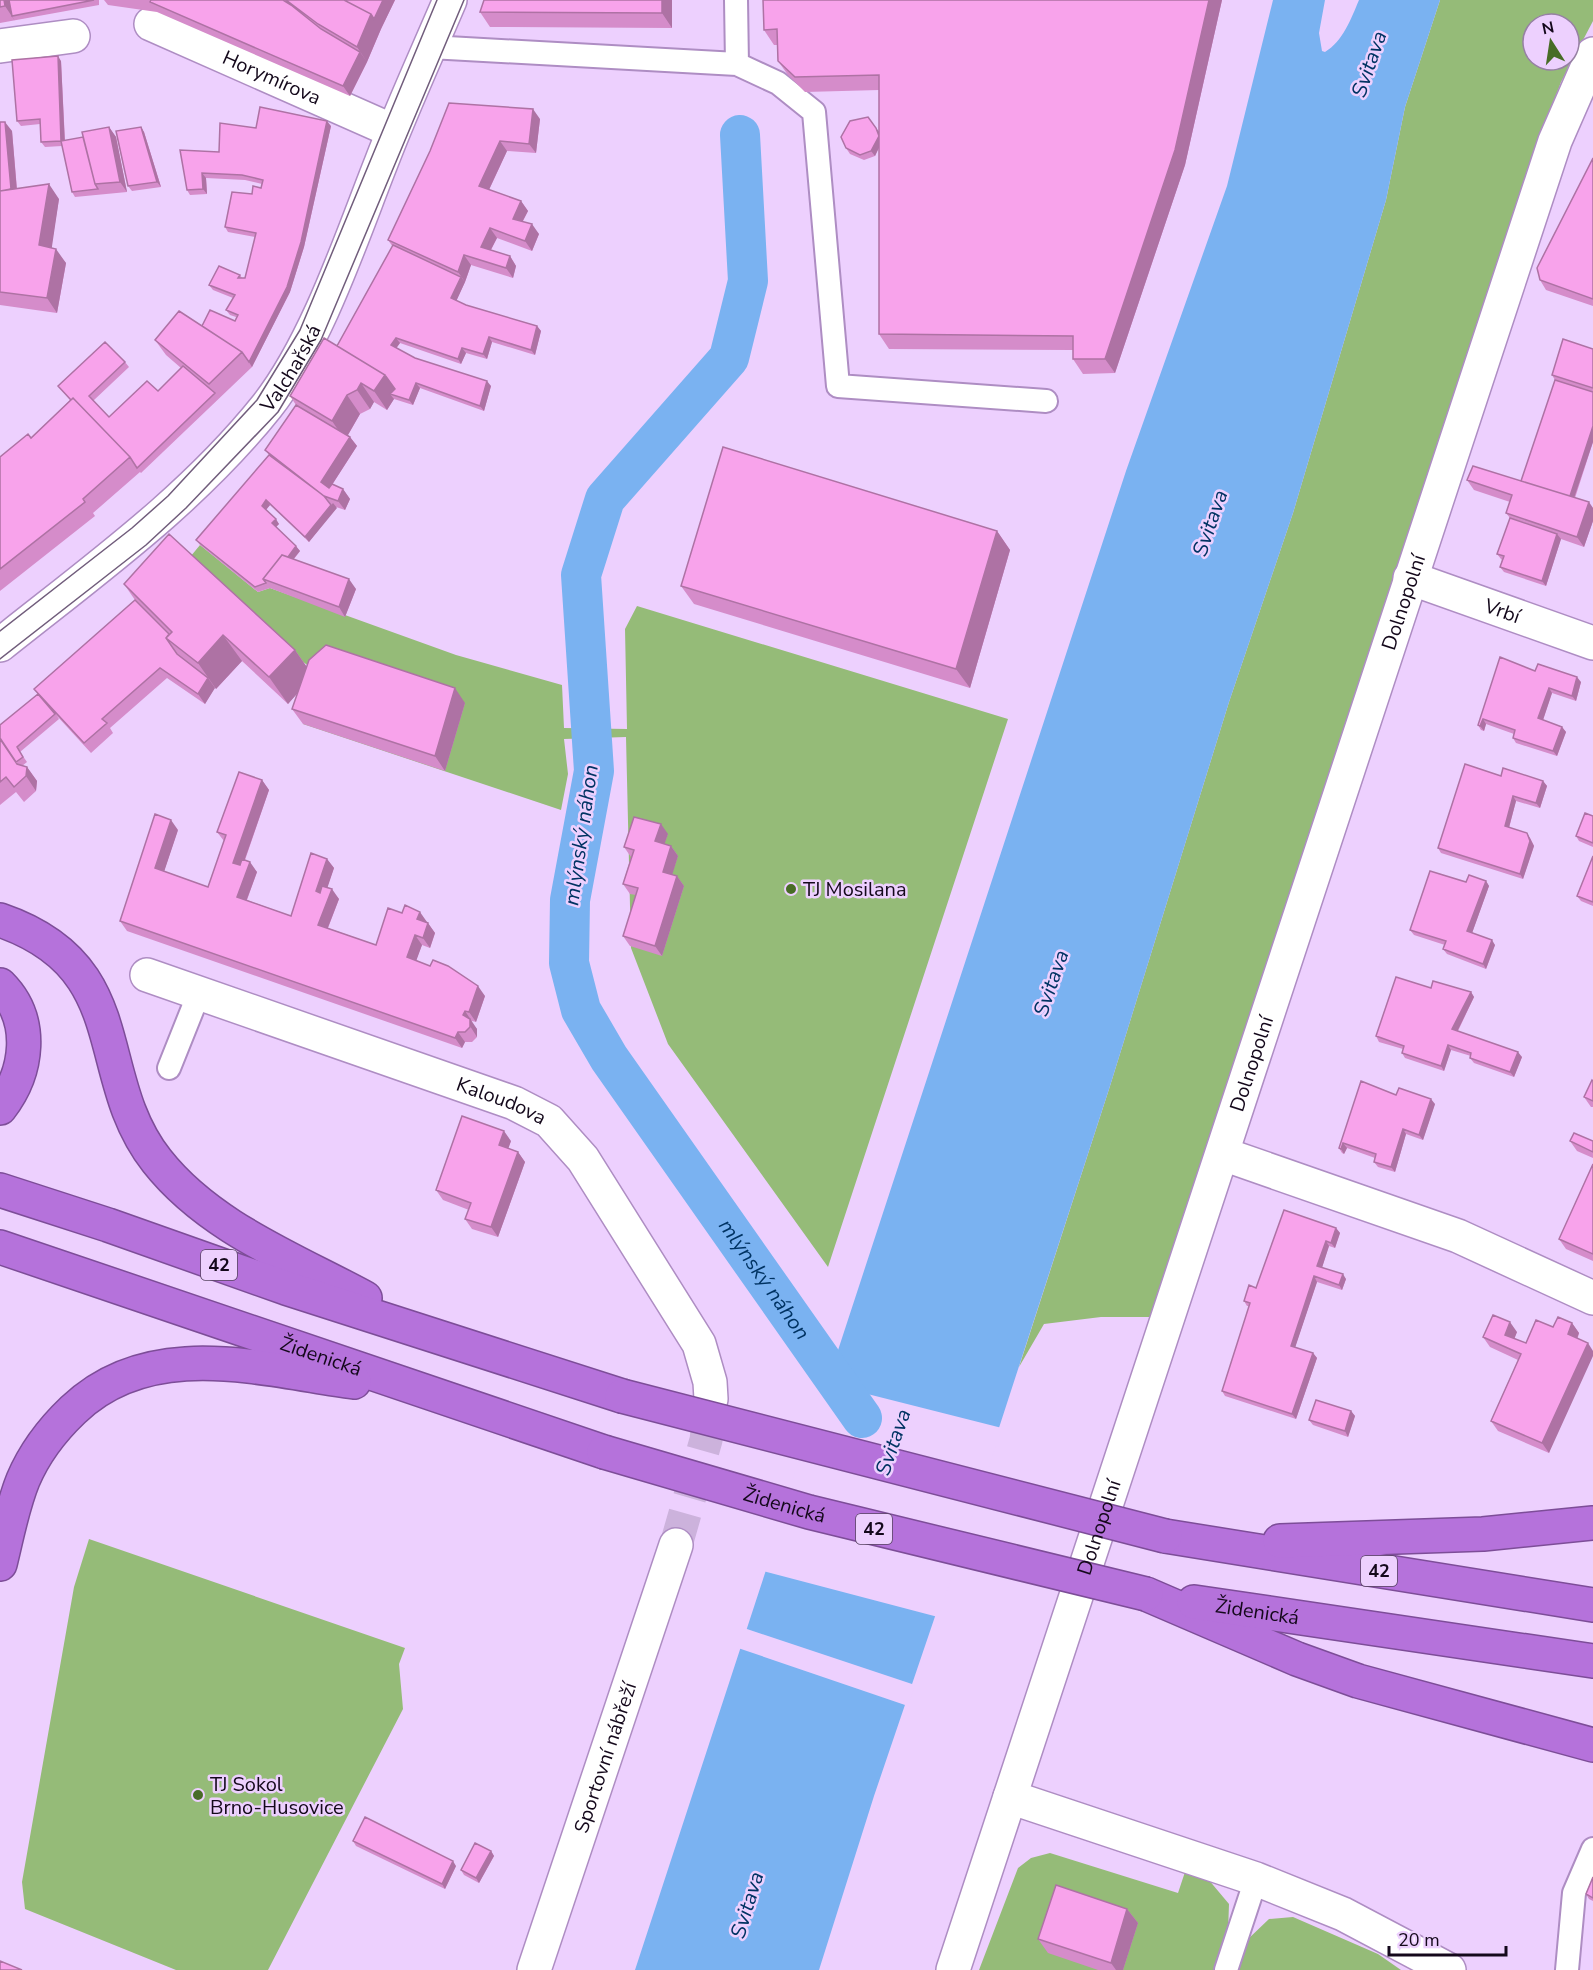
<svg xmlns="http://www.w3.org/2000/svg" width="1593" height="1970" font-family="'Nunito Sans',sans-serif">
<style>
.green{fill:#95bb78;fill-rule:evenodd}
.water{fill:#7ab2f1}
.pier{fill:#edd0fe}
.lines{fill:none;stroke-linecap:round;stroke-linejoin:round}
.canal{stroke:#7ab2f1;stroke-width:40}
.street-tunnel{stroke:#ccb2dc;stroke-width:33;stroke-dasharray:33 16;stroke-linecap:butt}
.lane-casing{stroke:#ae8dc3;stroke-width:26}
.street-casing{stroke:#ae8dc3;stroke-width:36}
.highway-casing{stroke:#7d4d98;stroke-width:36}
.lane{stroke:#fff;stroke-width:22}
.street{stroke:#fff;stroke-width:33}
.highway{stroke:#b572db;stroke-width:33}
.tram{stroke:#715d7c;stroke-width:1.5}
.highway-bridge-casing{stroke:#7d4d98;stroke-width:36;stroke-linecap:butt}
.highway-bridge{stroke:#b572db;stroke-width:33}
.wall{fill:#d58cca}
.shaded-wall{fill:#ae72a4}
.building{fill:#f8a3eb;stroke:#ae72a4;stroke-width:1.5}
.poi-dot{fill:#486c26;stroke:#edd0fe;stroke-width:2}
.labels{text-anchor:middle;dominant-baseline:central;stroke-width:5;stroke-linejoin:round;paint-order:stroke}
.shield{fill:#edd0fe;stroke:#55445f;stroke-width:1.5}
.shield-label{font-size:18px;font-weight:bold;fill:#14081b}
.street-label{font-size:20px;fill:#14081b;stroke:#edd0fe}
.poi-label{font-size:20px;fill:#14081b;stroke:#edd0fe;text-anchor:start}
.water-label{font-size:21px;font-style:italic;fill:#003363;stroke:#edd0fe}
</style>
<rect width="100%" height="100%" fill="#edd0fe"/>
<path class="green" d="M1440,0H1593V21L1561,82L1531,163L1151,1317H1101L1044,1324L1019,1367L1110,1086L1229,702L1293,513L1386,200L1405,107ZM1533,24H1569V60H1533Z
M200,545L258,592L270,588L456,655L562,685L564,728L627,729L625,629L637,606L1008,719L828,1267L668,1044L631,948L626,737L564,739L568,774L561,810L303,724L318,673L275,641L186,562Z
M89,1539L405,1648L399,1664L403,1709L268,1970H176L25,1909L22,1882L74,1587Z
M1050,1853L1178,1893L1185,1872L1208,1879L1229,1904L1228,1932L1216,1970H979L1018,1868L1031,1858Z
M1293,1917L1378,1954L1401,1970H1237L1246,1941L1269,1919Z"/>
<path class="water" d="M1273,0H1325L1319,33L1322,51L1325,52C1343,41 1351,19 1359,0H1440L1405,107L1386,200L1293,513L1229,702L1110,1086L996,1437L874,1796L819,1970H635L1126,471L1227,186Z"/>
<path class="pier" d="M824,1383L1002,1428L938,1617L763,1571Z
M744,1628L915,1685L908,1706L738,1648Z"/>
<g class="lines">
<path class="canal" id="s1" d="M740,135L748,281L729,358L605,499L581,575L594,771L570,900L569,963L581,1010L609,1058L862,1418"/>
<path class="street-tunnel" d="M676,1545L706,1440L711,1399"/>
<g class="lane-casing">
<path id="lane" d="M736,0L737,64
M430,47L737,64L778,83L814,112L838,386L1046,401
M169,1068L199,993
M1226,1970L1256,1879
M1567,1970L1574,1893L1593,1849"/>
</g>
<g class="street-casing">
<g id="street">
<path id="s2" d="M151,24L393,131"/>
<path d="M0,46L73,36"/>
<path id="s3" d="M1410,578L1593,643"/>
<path id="s4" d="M0,645C94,570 192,500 267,406C317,342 351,239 381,163C402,108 427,54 450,0"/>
<path id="s5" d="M147,975L514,1103L549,1121L583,1159L699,1344L710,1382L711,1399"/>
<path d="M1223,1154L1458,1236L1593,1298"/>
<path d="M1010,1797L1256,1879L1343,1914L1449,1970"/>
<path id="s6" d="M534,1970L676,1545"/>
<path id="s7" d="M953,1970L1555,141L1593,54"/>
</g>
</g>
<g class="highway-casing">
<g id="highway">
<path d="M0,920C137,967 89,1075 157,1161C209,1227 293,1259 365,1298"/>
<path d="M0,985C35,1020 28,1072 0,1108"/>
<path d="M0,1190L108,1225L286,1288L622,1396"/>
<path id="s8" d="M0,1247L604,1452"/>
<path d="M1165,1536L1593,1605"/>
<path d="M1280,1541L1483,1534L1593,1523"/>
<path d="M0,1564C7,1536 12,1507 23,1480C34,1454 52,1430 73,1410C150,1336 260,1369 354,1382"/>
<path d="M1146,1594L1297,1659L1358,1681L1593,1745"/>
<path id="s9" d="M1194,1602L1593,1661"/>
</g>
</g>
<use href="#lane" class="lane"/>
<use href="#street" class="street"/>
<use href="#highway" class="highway"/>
<path class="tram" d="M0,631L132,528L168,496L257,400L300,330L437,0
M0,659L146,545L186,508L278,412L321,340L464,0"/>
<g class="highway-bridge-casing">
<g id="highway-bridge">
<path d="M622,1396L1165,1536"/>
<path id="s10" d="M604,1452L809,1512L1146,1594"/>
</g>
</g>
<use href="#highway-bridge" class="highway-bridge"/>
</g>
<path class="wall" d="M0,0H99V5L0,23Z
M104,0H395L381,29L367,62L350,96L157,12L108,5Z
M672,0V28L490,27L480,12Z
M763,0H1222L1185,165L1115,373L1083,374L1073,359V350L889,349L879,334V148L875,156L864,160L850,154L846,148L879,132V90L805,92L788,75L778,61L777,45H774L764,30Z
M61,61L65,141L83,137L109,127L116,137L127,192L75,197L72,192L62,146L45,147L41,142L40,124L21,126L17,121Z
M540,119L536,153L507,151L489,190L521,201L528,211L523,221L539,234L532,251L497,238L491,250L510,256L516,266L513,278L471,265L465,282L456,301L466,305L537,326L541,331L535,355L492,342L487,359L466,353L461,364L400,343L396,348L415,358L491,386L484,411L420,388L413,405L394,399L387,410L374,402L370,409L360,414L348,435L350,437L357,446L332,485L343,489L350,499L345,510L336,507L309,542L270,505L266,510L279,524L276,527L300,551L294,559L356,589L345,617L270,588L258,592L200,545L196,540L269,455L265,450L296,405L290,396L337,346L393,247L388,240L430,151Z
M0,122L12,131L17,189L59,199L51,248L66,263L57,313L0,305Z
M331,126L304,247L290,292L252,367L141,473L140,472L93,513L95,516L0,591V457L31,438L70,400L58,386L125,362L129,367L93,401L109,417L158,391L181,368L166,355L155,340L202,326L235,321L236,317L230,315L226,310L233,298L213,290L209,285L240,275L242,278H245L255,237L228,232L225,227L252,194L261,188L262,184L245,180L206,178L207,194L190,195L187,190L219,152L256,128Z
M141,127L144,132L161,187L132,191L128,186Z
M1593,158V306L1546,290L1540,280Z
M1593,349V442L1575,498L1593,508V521L1584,547L1561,539L1546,586L1504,572L1500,567L1502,560L1501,559L1497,554L1510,518L1506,513L1510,502L1474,490L1467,480L1521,481L1555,380L1552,375Z
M997,531L1010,550L970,688L694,604L681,586Z
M124,584L295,650L307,667L465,703L445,771L303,724L292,709L298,692L288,704L242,661L216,689L215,687L205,704L167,678L110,728L113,733L91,753L57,716L59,719L20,752L27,762L22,766L27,767L37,781L36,791L24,802L16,792L0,805V725L38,694L34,689L135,600Z
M1535,671L1581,682L1576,701L1552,693L1543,720L1562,727L1566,732L1557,756L1516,743L1513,738L1514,734L1486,724L1484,731L1481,730L1478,725Z
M1501,776L1543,781L1547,786L1540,808L1516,801L1509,828L1530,838L1534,846L1523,879L1441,853L1438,848Z
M262,780L269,790L245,860L257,872L247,900L291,916L327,859L334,868L327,887L339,899L328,928L376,945L427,922L435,933L430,948L422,945L416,960L485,996L476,1022L472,1021L471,1022L477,1029V1037L472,1042H465L462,1048L127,931L120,921L178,830L164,871L208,887L224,841L217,832Z
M1593,816V847L1579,841L1576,836Z
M668,834L664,844L671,846L678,856L672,874L677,876L684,886L662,956L630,946L623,936L636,895L630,894L623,884L631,857L624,847Z
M1593,856V906L1581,901L1577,896Z
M1486,881L1489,886L1472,933L1495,945L1486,969L1447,954L1443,949L1445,945L1414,935L1410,930L1466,882Z
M1431,988L1471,992L1474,997L1458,1031L1522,1057L1514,1077L1474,1063L1470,1058L1471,1056L1451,1050L1444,1071L1405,1058L1402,1053L1403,1049L1379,1042L1376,1036Z
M1593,1081V1107H1591L1584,1097Z
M1396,1095L1435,1104L1423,1140L1406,1134L1395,1172L1378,1167L1374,1162L1375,1158L1347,1148L1344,1154L1342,1153L1339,1148Z
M511,1141L508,1148L518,1152L525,1162L498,1237L472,1229L465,1219L469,1210L443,1200L436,1190Z
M1570,1141H1593V1158L1577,1151Z
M1593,1164V1261L1566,1249L1559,1239Z
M1336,1228L1340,1233L1335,1248L1329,1246L1322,1267L1346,1279L1342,1290L1317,1282L1295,1347L1313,1353L1317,1358L1296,1419L1225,1396L1222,1391L1249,1306H1247L1244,1301L1256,1288Z
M1572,1323L1579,1333L1549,1453L1498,1431L1491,1421L1518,1360L1490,1347L1483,1337L1517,1332L1514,1338L1526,1343L1553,1327Z
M1351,1411L1355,1416L1348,1437L1313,1425L1309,1420Z
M353,1841L456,1866L445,1889L356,1846Z
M491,1851L494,1856L479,1883L464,1875L461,1870Z
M1593,1877V1901L1589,1899L1586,1894Z
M1127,1909L1138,1923L1123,1970H1098L1048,1953L1038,1939Z"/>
<path class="shaded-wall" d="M4,0H12V16L15,21L5,6Z
M383,0H395L381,29L367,62L357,47L371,14Z
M662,0H672V28L662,13Z
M1209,0H1222L1185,165L1115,373L1105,359Z
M360,52L367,62L350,96L343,86Z
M58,56L61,61L65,146L61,141Z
M533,109L540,119L536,153L529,144Z
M327,121L331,126L304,247L290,292L252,367L249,362Z
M5,122L12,131L18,204L11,194Z
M109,127L116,137L127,192L120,182Z
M141,127L144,132L161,187L157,182Z
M876,128L880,133L882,141L875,156L871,151Z
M500,141L507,151L486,196L479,186Z
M202,173L206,178L207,194L203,189Z
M49,184L59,199L50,260L39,245Z
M521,201L528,211L519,228L513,219Z
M532,224L539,234L532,251L525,241Z
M490,228L497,238L487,257L481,247Z
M56,249L66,263L57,313L47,298Z
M464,255L471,265L465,282L458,272Z
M510,256L516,266L513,278L506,268Z
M461,277L465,282L455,304L451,298Z
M537,326L541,331L535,355L531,350Z
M489,337L492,342L487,359L483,354Z
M396,338L400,343L395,350L391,345Z
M462,348L466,353L461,364L458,359Z
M385,375L399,394H390L394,399L387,410L374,391Z
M487,381L491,386L484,411L480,406Z
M361,383L374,402L370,409L357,390Z
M416,383L420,388L413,405L409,400Z
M347,395L360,414L345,440L332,421Z
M1593,426V442L1572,504L1569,499Z
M350,437L357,446L328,491L321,482Z
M343,489L350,499L345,510L338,501Z
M266,500L270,505L265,511L262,506Z
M1589,502L1593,508V521L1584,547L1577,537Z
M333,503L337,508L309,542L305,537Z
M276,519L279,524L275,528L272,523Z
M997,531L1010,550L970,688L956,669Z
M1557,534L1561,539L1546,586L1542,581Z
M296,546L300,551L274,583L269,581Z
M349,579L356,589L345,617L339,607Z
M223,635L242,661L216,689L198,663Z
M295,650L313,676L288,704L269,677Z
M1577,677L1581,682L1576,701L1572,696Z
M208,678L215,688L205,704L198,694Z
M455,688L465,703L445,771L435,756Z
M1549,688L1552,693L1542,723L1538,718Z
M1483,719L1486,724L1484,731L1480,726Z
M1562,727L1566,732L1557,756L1553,751Z
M27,767L37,781L36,791L26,776Z
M262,780L269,790L240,873L233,863Z
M1543,781L1547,786L1540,808L1536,803Z
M1513,796L1516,801L1508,831L1505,826Z
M171,820L178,830L162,878L155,868Z
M661,824L668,834L662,851L655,841Z
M1527,833L1530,838L1534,846L1523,879L1520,874Z
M671,846L678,856L670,882L663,872Z
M327,859L334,868L323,901L316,891Z
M250,862L257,872L244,907L237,897Z
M677,876L684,886L662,956L655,946Z
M1486,881L1489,886L1471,936L1467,931Z
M332,889L339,899L325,935L318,925Z
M420,912L427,922L424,929L417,919Z
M428,923L435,933L430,948L423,938Z
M415,935L422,945L414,967L407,957Z
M1492,940L1495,945L1486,969L1483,964Z
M478,986L485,996L476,1022L469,1012Z
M1471,992L1474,997L1456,1034L1452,1029Z
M465,1011L477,1029V1037L463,1015Z
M458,1032L465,1042L462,1048L455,1038Z
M1448,1045L1451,1050L1444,1071L1441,1066Z
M1518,1052L1522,1057L1514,1077L1510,1072Z
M1431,1099L1435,1104L1423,1140L1419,1135Z
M1403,1129L1406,1134L1395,1172L1391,1167Z
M504,1131L511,1141L506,1155L499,1145Z
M1343,1143L1347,1148L1344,1154L1341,1149Z
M518,1152L525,1162L498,1237L491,1227Z
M1336,1228L1340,1233L1335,1248L1331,1243Z
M1326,1241L1329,1246L1321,1271L1317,1266Z
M1343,1274L1346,1279L1342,1290L1339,1285Z
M1314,1276L1317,1282L1294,1351L1291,1346Z
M1510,1322L1517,1332L1512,1345L1505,1335Z
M1572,1323L1579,1333L1575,1344L1568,1334Z
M1588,1343L1593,1351V1356L1549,1453L1542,1443Z
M1313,1353L1317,1358L1296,1419L1292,1414Z
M1351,1411L1355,1416L1348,1437L1345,1431Z
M491,1851L494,1856L479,1883L476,1878Z
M453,1861L456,1866L445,1889L442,1884Z
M1127,1909L1138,1923L1123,1970H1116L1111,1963Z"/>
<path class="building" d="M0,0H4L5,6L0,7Z
M9,0H94L12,16Z
M151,0H283L291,5L321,29L360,52L343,86L150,2Z
M286,0H344L371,14L357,47L318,24Z
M344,0H383L374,19L371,14Z
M484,0H662V13L480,12Z
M763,0H1209L1175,150L1105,359H1073V336L879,334V75L795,77L778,61L777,29L764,30Z
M58,56L61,141L41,142L40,119L17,121L12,60Z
M449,103L533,109L529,144L500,141L479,186L521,201L513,219L532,224L525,241L490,228L481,247L510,256L506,268L464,255L458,272L388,240L430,151Z
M260,107L327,121L301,242L287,287L249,362L242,352L202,326L210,310L235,321L238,315L226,310L235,295L209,285L219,266L240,275L238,278H245L256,233L225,227L232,192L252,194L253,186L261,188L263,180L242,175L202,173L203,189L187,190L180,150L219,152L220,123L256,128Z
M868,117L876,128L879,136L871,151L860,155L846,148L841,137L850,121Z
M0,122H5L11,189L0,191Z
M109,127L120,182L95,184L82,132Z
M141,127L157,182L128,186L116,131Z
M83,137L95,184L98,189L72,192L61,141Z
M1593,158V299L1540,280L1537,268Z
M49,184L39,245L56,249L47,298L0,292V191Z
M393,245L461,277L451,298L466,305L537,326L531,350L489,337L483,354L462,348L458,359L396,338L391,345L415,358L487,381L480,406L416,383L409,400L390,394L395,389L385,375L337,346Z
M179,311L242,352L209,384L155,340Z
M324,338L385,375L374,391L361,383L357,390L347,395L332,421L290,396Z
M1563,339L1593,349V388L1552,375Z
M105,342L125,362L89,396L109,417L147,381L158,391L183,366L215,393L137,468L130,457L73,398L71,400L58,386Z
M1555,380L1593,392V426L1570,496L1521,481Z
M73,398L130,457L83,499L85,502L0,569V457L28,434L31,438Z
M296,405L350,437L321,482L329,488L332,484L343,489L338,501L324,496L265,450Z
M723,447L997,531L956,669L681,586Z
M269,455L324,496L331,505L305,537L266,500L262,506L276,519L272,523L296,546L288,557L282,555L263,579L266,583L255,587L196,540Z
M1473,466L1589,502L1577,537L1506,513L1512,495L1467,480Z
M1510,518L1557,534L1542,581L1500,567L1504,556L1497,554Z
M169,534L295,650L269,677L223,635L198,663L166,638L172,632L124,584Z
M282,555L349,579L339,607L263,579Z
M135,600L169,634L166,638L177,654L208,678L198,694L160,668L102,719L107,723L84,743L34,689Z
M326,645L455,688L435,756L292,709L309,660Z
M1500,657L1535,671L1538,664L1577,677L1572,696L1549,688L1538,718L1562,727L1553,751L1513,738L1515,730L1483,719L1480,726L1478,725Z
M38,694L55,714L17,747L23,757L16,762L0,738V725Z
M0,739L17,764L27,767L26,776L14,787L6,777L0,782Z
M1465,764L1501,776L1503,768L1543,781L1536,803L1513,796L1505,826L1527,833L1530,841L1520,874L1438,848Z
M239,772L262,780L233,863L240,865L242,859L250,862L237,897L291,916L311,853L327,859L316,891L320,893L322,886L332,889L318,925L376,945L388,908L402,913L405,905L420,912L417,919L428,923L423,938L415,935L407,957L430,966L433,960L448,966L478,986L469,1012L465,1011L463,1015L470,1019V1027L465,1032H458L455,1038L120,921L155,814L171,820L155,868L208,887L226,835L217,832Z
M1585,813L1593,816V843L1576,836Z
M634,817L661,824L655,841L671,846L663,872L677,876L655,946L623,936L638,888L623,884L634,850L624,847Z
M1593,856V902L1577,896Z
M1430,871L1466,882L1469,875L1486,881L1467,931L1492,940L1483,964L1443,949L1446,941L1410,930Z
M1396,977L1431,988L1433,981L1471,992L1452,1029L1518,1052L1510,1072L1470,1058L1471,1053L1448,1045L1441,1066L1402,1053L1404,1046L1376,1036Z
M1592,1080L1593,1081V1101L1584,1097Z
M1361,1081L1396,1095L1399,1088L1431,1099L1419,1135L1403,1129L1391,1167L1374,1162L1376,1154L1343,1143L1341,1149L1339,1148Z
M462,1116L504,1131L499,1145L518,1152L491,1227L465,1219L471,1203L436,1190Z
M1574,1133L1593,1141V1152L1570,1141Z
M1593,1164V1254L1559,1239Z
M1284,1210L1336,1228L1331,1243L1326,1241L1317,1266L1343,1274L1339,1285L1314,1276L1291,1346L1313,1353L1292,1414L1222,1391L1250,1303L1244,1301L1249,1285L1256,1288Z
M1493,1315L1510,1322L1505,1335L1526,1343L1536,1320L1553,1327L1558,1317L1572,1323L1568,1334L1588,1343L1542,1443L1491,1421L1521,1354L1483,1337Z
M1316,1400L1351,1411L1345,1431L1309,1420Z
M365,1817L453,1861L442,1884L353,1841Z
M475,1843L491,1851L476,1878L461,1870Z
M1593,1877V1898L1586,1894Z
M1056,1885L1127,1909L1111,1963L1038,1939Z
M0,1961L22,1970H0Z"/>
<g class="poi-dot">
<circle cx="791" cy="889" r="6"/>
<circle cx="198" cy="1795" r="6"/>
</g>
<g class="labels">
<g class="shield">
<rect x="201" y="1250" width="36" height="30" rx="4.5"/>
<rect x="856" y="1514" width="36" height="30" rx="4.5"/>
<rect x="1361" y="1556" width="36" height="30" rx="4.5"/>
</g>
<g class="shield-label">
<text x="219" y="1265">42</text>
<text x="874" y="1529">42</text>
<text x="1379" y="1571">42</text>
</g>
<g class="street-label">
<text stroke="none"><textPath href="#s2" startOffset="132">Horymírova</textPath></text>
<text stroke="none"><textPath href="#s4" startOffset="404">Valchařská</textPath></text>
<text stroke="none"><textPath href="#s7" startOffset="1440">Dolnopolní</textPath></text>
<text stroke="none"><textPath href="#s3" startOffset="98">Vrbí</textPath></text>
<text stroke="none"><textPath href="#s7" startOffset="954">Dolnopolní</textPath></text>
<text stroke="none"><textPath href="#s5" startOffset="376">Kaloudova</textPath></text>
<text stroke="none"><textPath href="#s8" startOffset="339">Židenická</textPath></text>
<text stroke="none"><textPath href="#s10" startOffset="188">Židenická</textPath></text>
<text stroke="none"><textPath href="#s7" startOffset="466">Dolnopolní</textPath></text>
<text stroke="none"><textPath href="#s9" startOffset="64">Židenická</textPath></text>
<text stroke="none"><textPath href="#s6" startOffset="224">Sportovní nábřeží</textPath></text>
</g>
<g class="poi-label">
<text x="803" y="889">TJ Mosilana</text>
<text x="210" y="1784">TJ Sokol<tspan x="210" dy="23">Brno-Husovice</tspan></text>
</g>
<g class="water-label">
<text transform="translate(1369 64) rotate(-71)">Svitava</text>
<text transform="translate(1210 523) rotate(-71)">Svitava</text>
<text transform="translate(581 835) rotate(-82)">mlýnský náhon</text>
<text transform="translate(1051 983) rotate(-71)">Svitava</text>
<text stroke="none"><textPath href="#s1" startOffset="1258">mlýnský náhon</textPath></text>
<text transform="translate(893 1442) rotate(-71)">Svitava</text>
<text transform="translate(747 1905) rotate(-73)">Svitava</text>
</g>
</g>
<g transform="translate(1551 42) rotate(348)"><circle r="28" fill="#edd0fe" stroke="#9680a3" stroke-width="1.5"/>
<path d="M0-4.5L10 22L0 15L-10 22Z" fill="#486c26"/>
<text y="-9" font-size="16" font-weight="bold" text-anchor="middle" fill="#14081b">N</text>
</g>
<path d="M1389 1946v9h117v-9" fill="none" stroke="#14081b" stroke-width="3"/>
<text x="1398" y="1946" font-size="18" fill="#14081b" stroke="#edd0fe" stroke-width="4.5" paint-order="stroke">20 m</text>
</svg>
